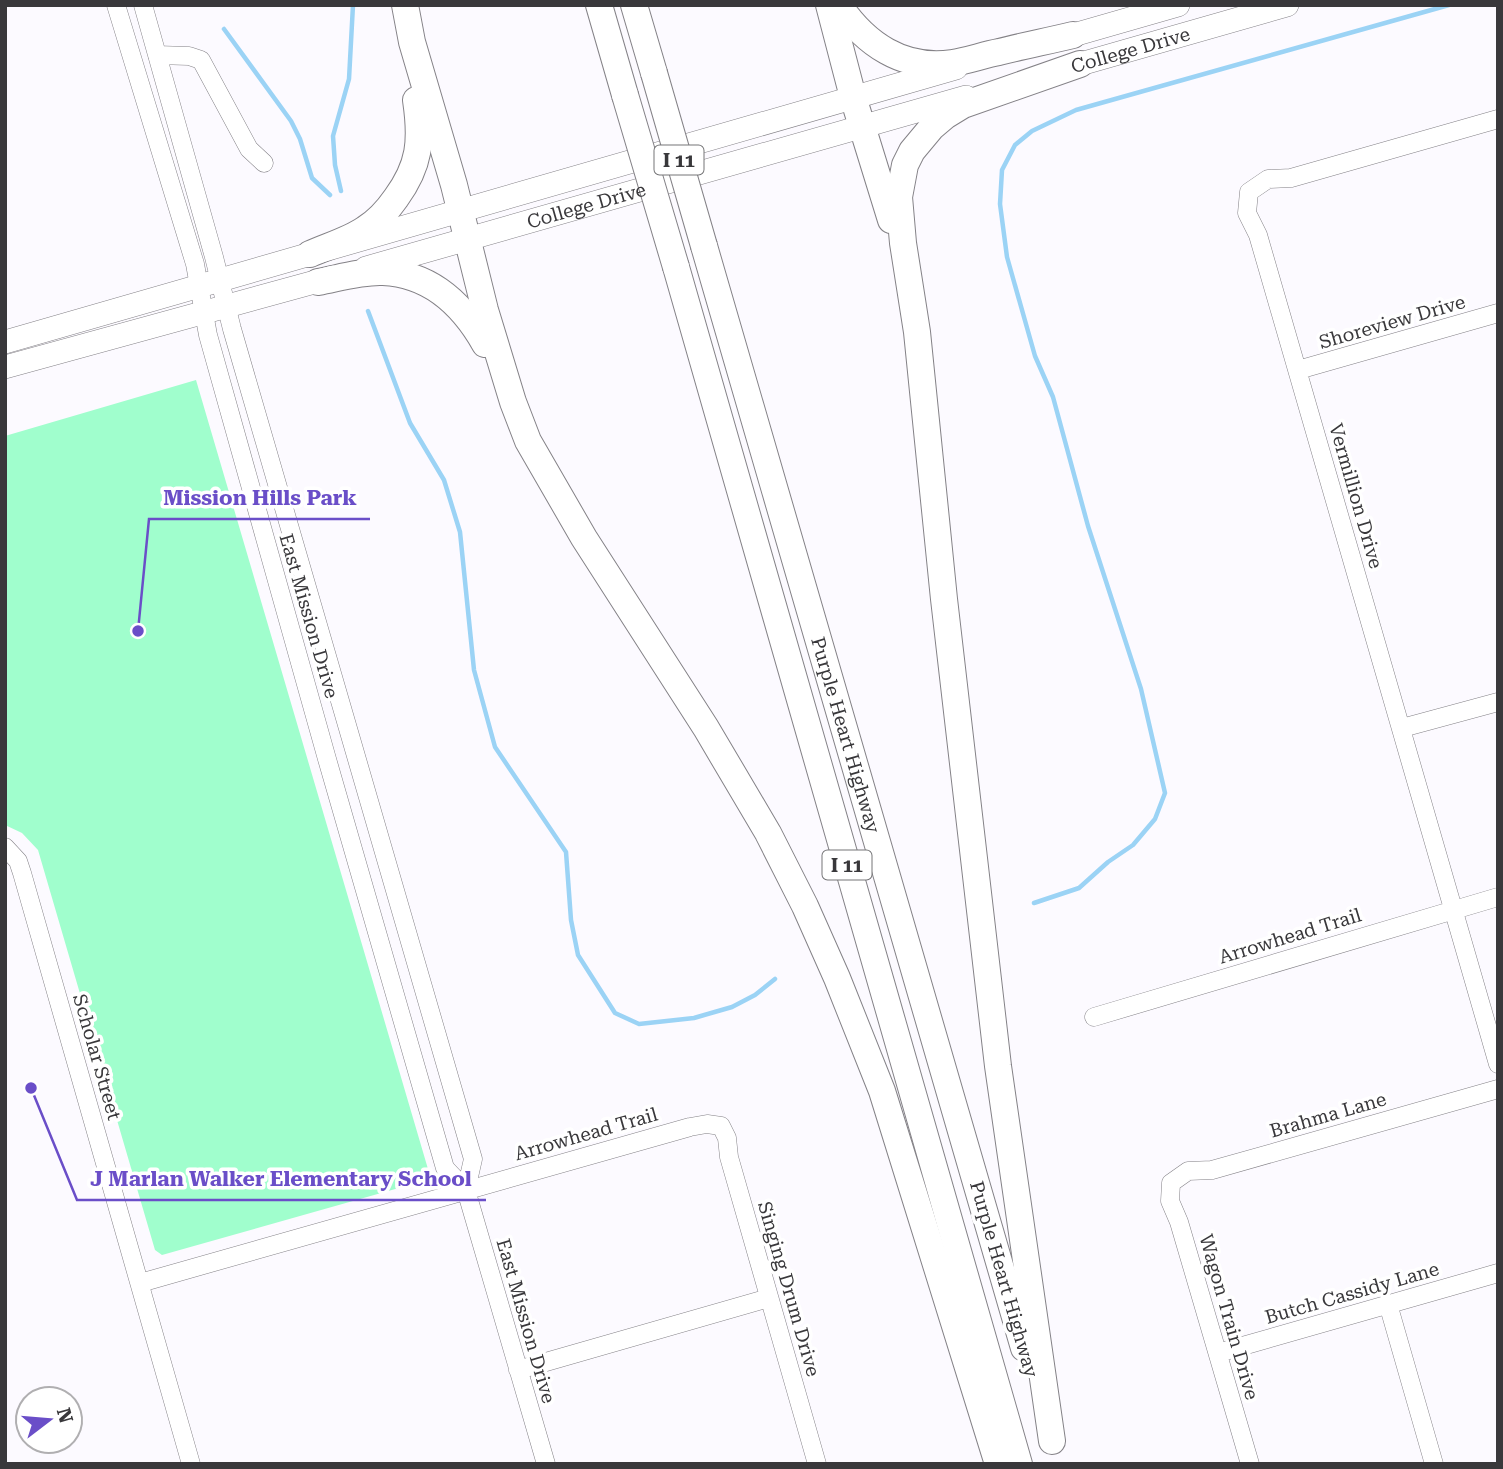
<svg xmlns="http://www.w3.org/2000/svg" width="1503" height="1469" font-family="'Roboto Serif',serif">
<style>
.green{fill:#a0fecd}
.lines{fill:none;stroke-linecap:round;stroke-linejoin:round}
.stream{stroke:#9bd3f5;stroke-width:4.5}
.minor-casing{stroke:#848287;stroke-width:19}
.major-casing{stroke:#848287;stroke-width:24}
.highway-casing{stroke:#848287;stroke-width:28}
.minor{stroke:#fff;stroke-width:18}
.major{stroke:#fff;stroke-width:23}
.highway{stroke:#fff;stroke-width:26}
.highway-bridge-casing{stroke:#848287;stroke-width:28;stroke-linecap:butt}
.highway-bridge{stroke:#fff;stroke-width:26}
.labels{text-anchor:middle;dominant-baseline:central;stroke-width:7;stroke-linejoin:round;paint-order:stroke}
.shield{fill:#fff;stroke:#747476;stroke-width:2}
.shield-label{font-size:18px;font-weight:bold;fill:#39383b}
.street-label{font-size:19px;fill:#39383b;stroke:#fff}
.leader{fill:none;stroke:#6a4ec8;stroke-width:2.5}
.callout-dot{fill:#6a4ec8;stroke:#fff;stroke-width:2.5}
.callout-label{font-size:21px;text-anchor:middle;font-weight:bold;fill:#6a4ec8;stroke:#fff;stroke-width:7;stroke-linejoin:round;paint-order:stroke}
</style>
<rect width="100%" height="100%" fill="#fcfaff"/>
<path class="green" d="M196,380L428,1169L420,1182L162,1255L155,1250L38,850L22,833L5,825V436Z"/>
<g class="lines">
<path class="stream" d="M224,29L291,121L300,139L312,178L330,195
M341,191L335,165L333,136L349,79L353,5
M368,311L410,423L444,480L460,532L474,670L495,747L566,852L571,920L578,955L615,1013L639,1024L694,1018L732,1007L755,995L775,979
M1034,903L1079,888L1108,862L1133,845L1155,819L1165,793L1141,689L1088,526L1053,397L1035,356L1007,257L1000,204L1002,170L1015,145L1032,131L1076,110L1449,5"/>
<g class="minor-casing">
<path id="minor" d="M116,5L195,264L208,335L327,759L445,1168L466,1190L546,1464
M143,5L214,257L232,329L473,1159L466,1190
M157,55L189,56L201,60L249,149L264,163
M1498,119L1291,178L1268,179L1249,192L1247,213L1258,235L1498,1064
M1298,370L1498,313
M1402,728L1498,702
M5,847L18,861L22,873L191,1464
M1094,1017L1498,897
M140,1283L690,1127L707,1124L721,1126L727,1138L729,1157L817,1464
M1388,1304L1434,1464
M1218,1353L1498,1273
M518,1370L769,1298
M1250,1464L1179,1222L1170,1201L1171,1183L1188,1171L1212,1170L1498,1089"/>
</g>
<g class="major-casing">
<g id="major">
<path d="M1056,40L1178,5"/>
<path id="s1" d="M1063,69L1287,5"/>
<path id="s2" d="M366,268L966,97"/>
<path d="M5,342L956,68"/>
<path d="M5,367L333,277"/>
</g>
</g>
<g class="highway-casing">
<g id="highway">
<path d="M405,5L412,42L454,185L485,310L513,402L528,441L584,538L706,728L768,833L805,906L837,978L882,1091L998,1464"/>
<path d="M599,5L625,95"/>
<path d="M634,5L654,73"/>
<path d="M829,5L853,97L891,220"/>
<path d="M839,5C865,44 903,70 952,63C967,61 983,55 999,52C1023,46 1048,41 1073,35"/>
<path id="s3" d="M704,246L1024,1348"/>
<path d="M310,254C328,246 349,240 365,229C378,221 387,211 396,198C420,165 422,141 416,100"/>
<path d="M676,267L1019,1464"/>
<path d="M318,282C339,278 362,271 383,272C431,274 463,305 485,344"/>
<path d="M1052,1441L998,1066L944,599L917,332L903,243L899,197L905,165L912,151L932,127L945,116L963,105L1080,64"/>
</g>
</g>
<use href="#minor" class="minor"/>
<use href="#major" class="major"/>
<use href="#highway" class="highway"/>
<g class="highway-bridge-casing">
<path id="highway-bridge" d="M654,73L704,246
M625,95L676,267"/>
</g>
<use href="#highway-bridge" class="highway-bridge"/>
</g>
<g class="labels">
<g class="shield">
<rect x="654.5" y="145.5" width="49" height="29" rx="5"/>
<rect x="822.5" y="850.5" width="49" height="29" rx="5"/>
</g>
<g class="shield-label">
<text x="679" y="160">I 11</text>
<text x="847" y="865">I 11</text>
</g>
<g class="street-label">
<text stroke="none"><textPath href="#s1" startOffset="70">College Drive</textPath></text>
<text stroke="none"><textPath href="#s2" startOffset="229">College Drive</textPath></text>
<text transform="translate(1392 322) rotate(-16)">Shoreview Drive</text>
<text transform="translate(1356 496) rotate(74)">Vermillion Drive</text>
<text transform="translate(309 616) rotate(74)">East Mission Drive</text>
<text stroke="none"><textPath href="#s3" startOffset="509">Purple Heart Highway</textPath></text>
<text transform="translate(1290 936) rotate(-17)">Arrowhead Trail</text>
<text transform="translate(97 1057) rotate(74)">Scholar Street</text>
<text transform="translate(1328 1115) rotate(-16)">Brahma Lane</text>
<text transform="translate(586 1134) rotate(-16)">Arrowhead Trail</text>
<text transform="translate(1004 1279) rotate(74)">Purple Heart Highway</text>
<text transform="translate(789 1289) rotate(74)">Singing Drum Drive</text>
<text transform="translate(1352 1293) rotate(-16)">Butch Cassidy Lane</text>
<text transform="translate(1229 1317) rotate(74)">Wagon Train Drive</text>
<text transform="translate(526 1321) rotate(74)">East Mission Drive</text>
</g>
</g>
<path class="leader" d="M138 631L149 519H370M31 1088L77 1200H486"/>
<g class="callout-dot">
<circle cx="138" cy="631" r="7"/>
<circle cx="31" cy="1088" r="7"/>
</g>
<g class="callout-label">
<text x="260" y="505">Mission Hills Park</text>
<text x="281" y="1186">J Marlan Walker Elementary School</text>
</g>
<rect width="1503" height="1469" fill="none" stroke="#39383b" stroke-width="14"/>
<g transform="translate(49 1420) rotate(74)"><circle r="33" fill="#ffffff" stroke="#b0afb1" stroke-width="2"/>
<path d="M0-5L12 26L0 18L-12 26Z" fill="#6a4ec8"/>
<text y="-10" font-size="19" font-weight="bold" text-anchor="middle" fill="#39383b">N</text>
</g>
</svg>
